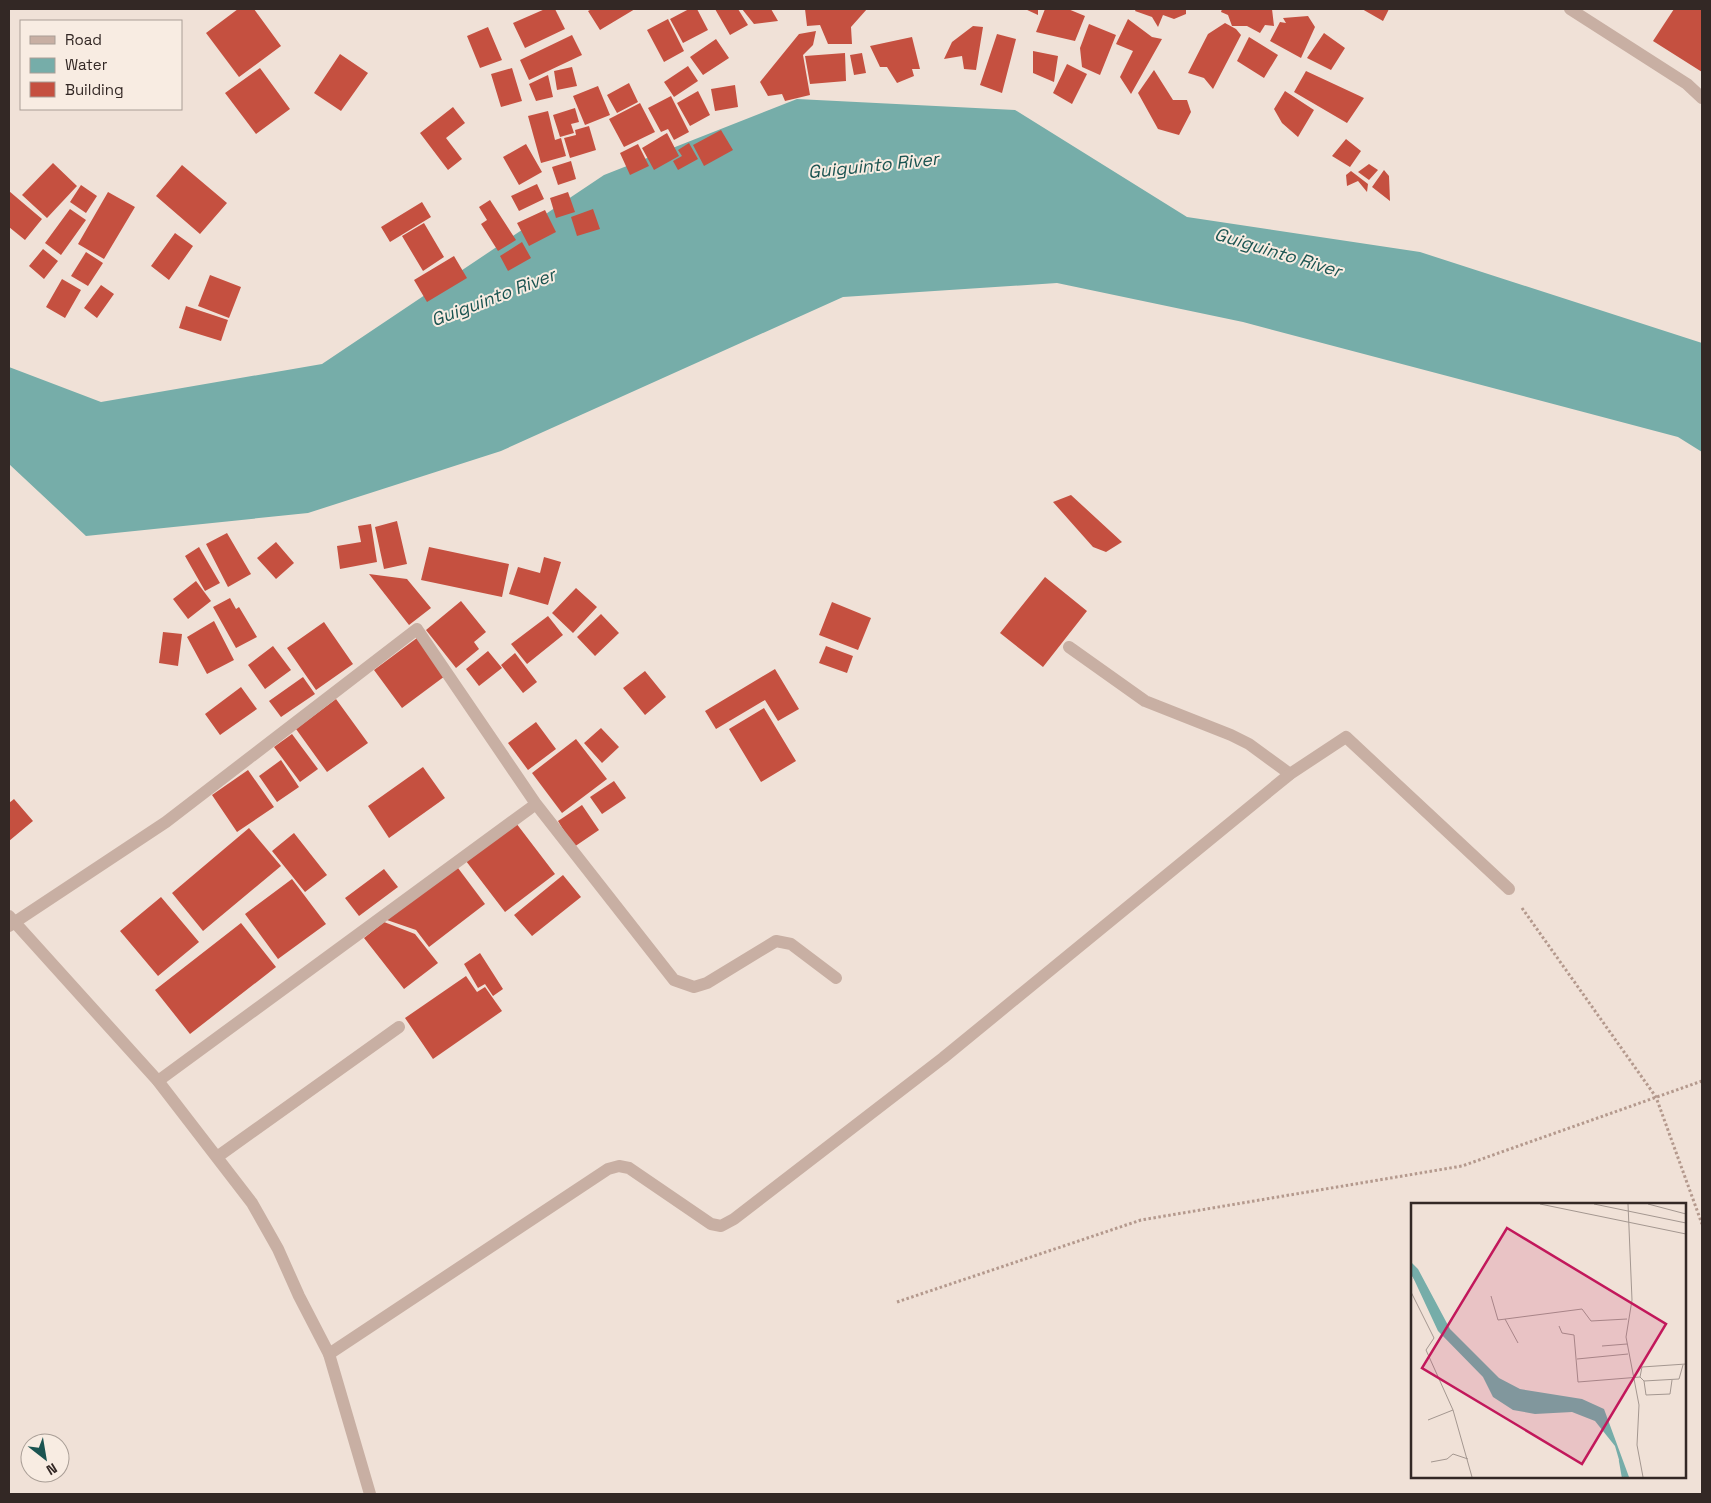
<svg xmlns="http://www.w3.org/2000/svg" width="1711" height="1503" font-family="'Space Grotesk',sans-serif">
<style>
.water{fill:#76ada9}
.building{fill:#c55040}
.lines{fill:none;stroke-linecap:round;stroke-linejoin:round}
.path{stroke:#b4998d;stroke-width:3;stroke-dasharray:2.5 2.5;stroke-linecap:butt}
.service{stroke:#c8afa3;stroke-width:12}
.minor{stroke:#c8afa3;stroke-width:12}
.tertiary{stroke:#c8afa3;stroke-width:12}
.labels{text-anchor:middle;dominant-baseline:central;stroke-width:4;stroke-linejoin:round;paint-order:stroke}
.water-label{font-size:18px;font-style:italic;fill:#1b5451;stroke:#f8ece2}
.inset-river{fill:none;stroke:#76ada9;stroke-width:2.5}
.inset-road{fill:none;stroke:#a49790;stroke-width:1}
.view{fill:#c2185b;fill-opacity:0.15;stroke:#c2185b;stroke-width:2.5}
.inset-edge{fill:none;stroke:#332825;stroke-width:2.5}
</style>
<rect width="100%" height="100%" fill="#f0e1d7"/>
<path class="water" d="M797,99L1015,110L1187,217L1420,252L1702,343V452L1678,437L1243,322L1057,283L843,297L501,451L308,513L86,536L9,464V367L101,402L322,364L604,175Z"/>
<path class="building" d="M238,9H254L281,46L239,77L206,33Z
M545,9H555L565,29L525,48L513,23Z
M592,9H635L600,30L588,11Z
M689,9H697L708,30L683,43L670,19Z
M715,9H738L748,25L730,35Z
M742,9H771L778,21L754,24Z
M805,9H867L851,27L852,44H828L820,25L807,26Z
M1025,9H1038V15Z
M1045,9H1068L1085,16L1075,41L1036,32Z
M1136,9H1186V14L1174,19L1163,15L1158,27L1152,17L1135,11Z
M1222,9H1272L1274,26L1265,25L1260,33L1247,26H1232L1228,15L1221,12Z
M1362,9H1389L1383,21Z
M1674,9H1702V72L1653,41Z
M1308,16L1315,27L1301,58L1270,41L1280,22L1286,23L1283,18Z
M668,19L684,51L664,62L647,30Z
M1128,19L1152,37L1162,39L1131,94L1120,77L1133,51L1116,44Z
M1225,23L1236,29L1241,35L1213,89L1204,78L1188,73L1208,34Z
M1089,24L1116,35L1100,75L1082,67L1080,48Z
M973,26L983,27L976,70L964,69L962,56L944,59L952,42Z
M488,27L502,60L480,68L467,36Z
M816,31L813,45L803,55L810,95L785,101L782,94L768,96L760,82L799,34Z
M1324,33L1345,48L1331,70L1307,58Z
M997,34L1016,39L1002,93L980,85Z
M572,35L582,55L529,80L520,60Z
M912,37L920,69H912L914,76L897,83L887,67H880L870,46Z
M1249,37L1278,55L1264,78L1237,61Z
M716,39L729,58L703,75L690,57Z
M1033,51L1058,56L1054,82L1033,73Z
M845,53L846,81L810,84L805,56Z
M862,53L866,73L854,75L850,55Z
M340,54L368,73L341,111L314,93Z
M1067,64L1087,74L1072,104L1053,93Z
M688,66L698,81L674,97L664,82Z
M572,67L577,86L557,90L554,71Z
M260,68L290,109L256,134L225,93Z
M512,68L522,101L501,107L491,74Z
M1154,70L1173,100H1187L1191,112L1179,135L1158,129L1138,93Z
M1306,71L1364,98L1347,123L1294,92Z
M548,75L553,97L536,101L529,84Z
M629,83L638,102L617,113L607,95Z
M735,85L738,107L715,111L711,89Z
M598,86L610,115L585,125L573,96Z
M698,91L710,115L690,126L677,103Z
M1285,91L1314,110L1298,137L1282,123L1274,109Z
M671,96L689,132L674,140L668,129L661,132L648,108Z
M640,103L655,132L624,147L609,119Z
M453,107L465,123L446,138L462,159L448,170L420,133Z
M575,108L579,122L571,124L574,133L560,137L553,115Z
M548,111L555,140L561,138L566,156L541,163L528,116Z
M589,126L596,150L570,158L564,138L576,135L575,130Z
M721,130L733,150L704,166L693,145Z
M667,133L679,156L654,170L642,148Z
M1346,139L1361,151L1350,167L1332,156Z
M689,143L698,159L678,170L673,161L682,156L678,150Z
M526,144L542,172L519,185L503,157Z
M638,144L649,166L630,175L620,153Z
M571,161L576,179L558,185L552,167Z
M53,163L77,186L47,218L22,195Z
M1369,164L1378,170L1369,180L1358,172Z
M182,165L227,203L200,234L156,196Z
M1384,170L1389,176L1390,201L1372,187Z
M1351,171L1368,184L1367,192L1358,181L1347,186L1346,175Z
M537,184L544,199L519,211L511,196Z
M81,185L97,196L86,213L70,202Z
M9,191L42,219L25,240L9,227Z
M108,192L135,207L104,259L78,244Z
M568,192L575,212L556,218L550,198Z
M490,200L516,240L498,251L481,224L487,220L479,207Z
M422,202L431,217L390,242L381,227Z
M70,209L86,220L61,255L45,243Z
M593,209L600,229L577,236L571,217Z
M545,210L556,232L529,246L517,223Z
M424,223L444,257L423,271L402,236Z
M175,233L193,246L169,280L151,266Z
M522,242L531,258L508,271L500,256Z
M43,249L58,261L44,279L29,266Z
M86,252L103,263L88,286L71,276Z
M454,256L467,278L427,302L414,280Z
M210,275L241,287L229,318L198,306Z
M62,279L81,290L65,318L46,307Z
M101,285L114,294L97,318L84,308Z
M186,306L228,320L221,341L179,328Z
M1071,495L1122,542L1106,552L1093,547L1053,502Z
M397,521L407,564L384,569L375,527Z
M371,524L377,562L340,569L337,546L361,542L358,526Z
M227,533L251,574L228,587L206,544Z
M276,542L294,563L276,579L257,558Z
M199,547L220,583L205,591L185,556Z
M429,547L509,564L502,597L421,580Z
M544,557L561,562L548,605L509,594L518,567L540,573Z
M369,574L407,579L431,608L409,625Z
M1045,577L1087,611L1043,667L1000,633Z
M196,581L211,601L188,619L173,599Z
M576,588L597,607L573,633L552,613Z
M230,598L236,609L239,607L257,637L236,648L213,607Z
M461,601L486,632L474,642L479,649L456,668L426,630Z
M832,602L871,618L858,650L819,635Z
M601,614L619,633L595,656L577,637Z
M548,616L563,635L527,664L511,644Z
M214,621L234,660L207,674L187,637Z
M324,622L353,664L316,690L287,648Z
M163,632L182,634L178,666L159,663Z
M417,638L445,676L402,708L374,670Z
M273,646L291,670L265,689L248,665Z
M826,646L853,656L847,673L819,663Z
M488,651L502,668L479,686L466,669Z
M515,653L537,682L523,693L501,665Z
M775,669L799,709L778,721L765,700L716,729L705,711Z
M645,671L666,697L645,715L623,688Z
M303,677L315,694L281,717L269,701Z
M241,687L257,709L220,735L205,714Z
M336,699L368,743L327,772L296,729Z
M764,708L796,761L761,782L729,729Z
M536,722L556,749L528,770L508,743Z
M601,728L619,747L602,763L584,743Z
M292,734L318,769L300,782L274,747Z
M576,739L607,779L562,813L532,773Z
M281,760L299,787L277,802L259,776Z
M423,767L445,798L389,838L368,806Z
M248,770L274,807L237,832L212,795Z
M614,781L626,798L602,814L590,797Z
M14,799L33,821L9,841V803Z
M582,805L599,830L574,847L558,821Z
M516,823L555,874L505,912L466,861Z
M249,828L281,866L203,931L172,893Z
M294,833L327,875L305,892L272,851Z
M455,864L485,904L429,947L416,930L384,919Z
M384,869L398,887L359,916L345,898Z
M563,875L581,897L532,936L514,915Z
M292,879L326,924L278,959L245,914Z
M161,897L199,942L158,976L120,931Z
M384,922L415,934L438,963L404,989L364,938Z
M241,923L276,967L190,1034L155,990Z
M480,953L503,989L493,996L485,984L478,988L464,964Z
M466,976L477,992L485,987L502,1011L433,1059L405,1018Z"/>
<g class="lines">
<path class="path" d="M1522,908L1656,1097L1702,1224
M897,1302L1141,1220L1462,1166L1702,1081"/>
<path class="service" d="M1069,647L1145,701L1231,735L1249,744L1290,774"/>
<path class="minor" d="M1570,9L1687,84L1702,98
M9,926L166,822L417,629L536,804L674,980L694,987L707,983L776,941L791,944L836,978
M158,1081L536,804
M217,1157L399,1027
M329,1354L608,1169L619,1166L629,1168L711,1224L721,1226L734,1219L943,1058L1290,774L1346,737L1509,889"/>
<path class="tertiary" d="M9,916L158,1081L252,1203L278,1249L299,1296L329,1354L370,1494"/>
</g>
<g class="labels">
<g class="water-label">
<text transform="translate(873 165) rotate(-6)">Guiguinto River</text>
<text transform="translate(1278 252) rotate(17)">Guiguinto River</text>
<text transform="translate(493 297) rotate(-21)">Guiguinto River</text>
</g>
</g>
<g transform="translate(1411 1203)">
<rect width="275" height="275" fill="#f0e1d7"/>
<path d="M0,59L7,66L39,126L88,175L109,186L171,196L193,206L218,274H213L204,243L184,218L161,209L124,211L102,207L82,194L72,174L27,128L0,70Z" fill="#76ada9"/>
<path class="inset-river" d="M0,69L9,83M209,257L212,274"/>
<path class="inset-road" d="M129,1L275,31M183,1L275,20M217,1L221,97L215,134L228,202L226,242L232,274M237,1L275,11M0,89L23,135L15,147L42,207L61,274M80,93L87,117L171,106L180,118L216,116M94,116L107,140M148,123L151,130L163,132L167,179L229,174M191,143L216,141M166,156L217,151M272,162L268,176L233,178L229,174L231,164L275,161M233,178L235,192L259,191L261,177M17,217L42,207M20,259L36,256L42,251L57,256"/>
<path class="view" d="M96,25L255,121L171,261L11,165Z"/>
<rect width="275" height="275" class="inset-edge"/>
</g>
<rect width="1711" height="1503" fill="none" stroke="#332825" stroke-width="20"/>
<rect x="20" y="20" width="162" height="90" fill="#f8ece2" stroke="#a99e96"/>
<rect x="30" y="36" width="25" height="8" fill="#c8afa3" stroke="#a99e96"/>
<text x="65" y="45" font-size="15" fill="#332825">Road</text>
<rect x="30" y="58" width="25" height="15" fill="#76ada9" stroke="#a99e96"/>
<text x="65" y="70" font-size="15" fill="#332825">Water</text>
<rect x="30" y="82" width="25" height="15" fill="#c55040" stroke="#a99e96"/>
<text x="65" y="95" font-size="15" fill="#332825">Building</text>
<g transform="translate(45 1458) rotate(149)"><circle r="24" fill="#f8ece2" stroke="#a99e96"/>
<path d="M0-4L9 19L0 12L-9 19Z" fill="#1b5451"/>
<text y="-8" font-size="14" font-weight="bold" text-anchor="middle" fill="#332825">N</text>
</g>
</svg>
